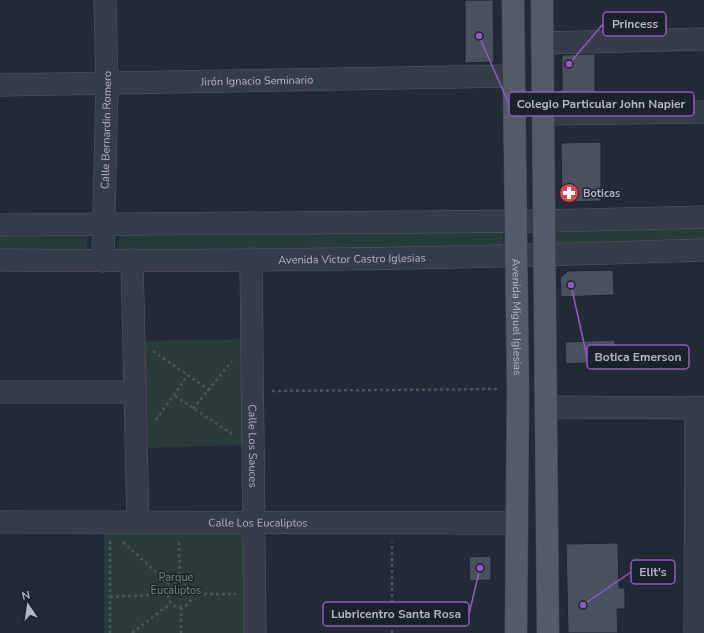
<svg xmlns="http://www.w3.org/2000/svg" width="704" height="633" font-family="'Nunito Sans',sans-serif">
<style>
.green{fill:#293a3b}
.building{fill:#49505e;stroke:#1d232d}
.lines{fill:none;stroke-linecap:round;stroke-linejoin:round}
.minor-casing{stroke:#545964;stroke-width:23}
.major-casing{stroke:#3f4550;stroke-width:23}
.path{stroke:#465558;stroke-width:2.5;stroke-dasharray:3 3;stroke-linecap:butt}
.minor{stroke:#363c47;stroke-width:22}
.major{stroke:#545b67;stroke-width:22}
.labels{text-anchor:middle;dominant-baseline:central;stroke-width:3;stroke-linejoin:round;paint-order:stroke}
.street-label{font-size:11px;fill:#b1b6c3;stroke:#1b212b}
.poi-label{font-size:11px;font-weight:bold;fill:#b1b6c3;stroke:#1b212b;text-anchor:start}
.park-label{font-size:11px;fill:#6b9176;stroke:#1b212b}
.leader{fill:none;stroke:#8e5cc0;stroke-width:1.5}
.callout-dot{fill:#8e5cc0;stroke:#1b212b;stroke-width:1.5}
.callout{fill:#1b212b;stroke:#8e5cc0;stroke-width:1.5}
.callout-label{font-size:12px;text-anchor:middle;font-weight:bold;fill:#b1b6c3}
</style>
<rect width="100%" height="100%" fill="#232a36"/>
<path class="green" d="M704,225V241L552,245V229Z
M503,229V247L119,252V234Z
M88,232L87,250L0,249V233Z
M241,339L244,445L146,448L144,341Z
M104,534H248L247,633H104Z"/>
<path class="building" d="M465,0H493L494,62L465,63Z
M595,54V91H601V101H559V90H562V55Z
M601,142V201L562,202L561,143Z
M613,270L614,295L561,297L560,278L568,271Z
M615,340L616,361L566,364L565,342Z
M618,543L619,588H625V609H617L618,633H568L566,544Z
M491,556V580L470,581L469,557Z"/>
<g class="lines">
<g class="minor-casing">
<g id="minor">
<path d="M542,43L704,39"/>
<path id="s1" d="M0,85L514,76"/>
<path d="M544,114L704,112"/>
<path d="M0,225L545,221L704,217"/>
<path id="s2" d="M251,259L255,633"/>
<path id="s3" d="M0,260C235,262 470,258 704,250"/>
<path d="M132,260L138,523"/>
<path id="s4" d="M103,261L107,82L105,0"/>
<path d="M0,392H135"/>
<path d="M546,407L704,408"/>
<path id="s5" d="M0,522L517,523"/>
<path d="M695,633L696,407"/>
</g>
</g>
<g class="major-casing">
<g id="major">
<path id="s6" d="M513,0L518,389L516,633"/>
<path d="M542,0L548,633"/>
</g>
</g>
<path class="path" d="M153,351L209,390
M272,391L499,389
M175,396L232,434
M193,409L232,361
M156,420L188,375
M110,541V633
M123,542L171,586
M179,542L180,583
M168 595a12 12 0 1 1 24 0a12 12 0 1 1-24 0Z
M192,594H236
M110,597L167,594
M181,607V633
M132,633L171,603
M392,633V542"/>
<use href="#minor" class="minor"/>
<use href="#major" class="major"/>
</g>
<defs>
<g id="pharmacy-disc" transform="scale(1)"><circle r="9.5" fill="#e0444e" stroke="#1b212b"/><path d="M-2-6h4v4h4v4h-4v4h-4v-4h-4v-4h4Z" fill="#fff"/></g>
</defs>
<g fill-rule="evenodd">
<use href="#pharmacy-disc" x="569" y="193"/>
</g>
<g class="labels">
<g class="street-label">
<text stroke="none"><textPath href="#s1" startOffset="257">Jirón Ignacio Seminario</textPath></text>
<text stroke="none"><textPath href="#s4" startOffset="131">Calle Bernardin Romero</textPath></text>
<text stroke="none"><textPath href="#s3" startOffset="352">Avenida Victor Castro Iglesias</textPath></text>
<text stroke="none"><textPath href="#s6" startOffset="317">Avenida Miguel Iglesias</textPath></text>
<text stroke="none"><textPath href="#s2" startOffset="187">Calle Los Sauces</textPath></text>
<text stroke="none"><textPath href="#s5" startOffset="258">Calle Los Eucaliptos</textPath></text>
</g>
<g class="poi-label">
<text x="583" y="193">Boticas</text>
</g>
<g class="park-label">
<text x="176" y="577">Parque<tspan x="176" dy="13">Eucaliptos</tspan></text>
</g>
</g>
<path class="leader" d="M569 64L603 24M479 36L509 104M571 285L587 357M583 605L631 572M480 568L469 614"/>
<g class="callout-dot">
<circle cx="569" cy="64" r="4"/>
<circle cx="479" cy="36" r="4"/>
<circle cx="571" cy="285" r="4"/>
<circle cx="583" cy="605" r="4"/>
<circle cx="480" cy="568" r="4"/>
</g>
<g class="callout">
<rect x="603" y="12" width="63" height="24" rx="4"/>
<rect x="509" y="92" width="185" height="24" rx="4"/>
<rect x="587" y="345" width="102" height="24" rx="4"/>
<rect x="631" y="560" width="44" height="24" rx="4"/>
<rect x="323" y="602" width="146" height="24" rx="4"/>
</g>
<g class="callout-label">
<text x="635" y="28">Princess</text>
<text x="601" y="108">Colegio Particular John Napier</text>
<text x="638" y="361">Botica Emerson</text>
<text x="653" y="576">Elit's</text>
<text x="396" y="618">Lubricentro Santa Rosa</text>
</g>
<g transform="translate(28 605) rotate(347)" stroke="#1b212b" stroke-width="3" paint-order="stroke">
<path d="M0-3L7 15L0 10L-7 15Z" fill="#b1b6c3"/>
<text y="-6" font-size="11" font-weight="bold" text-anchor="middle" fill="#b1b6c3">N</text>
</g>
</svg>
